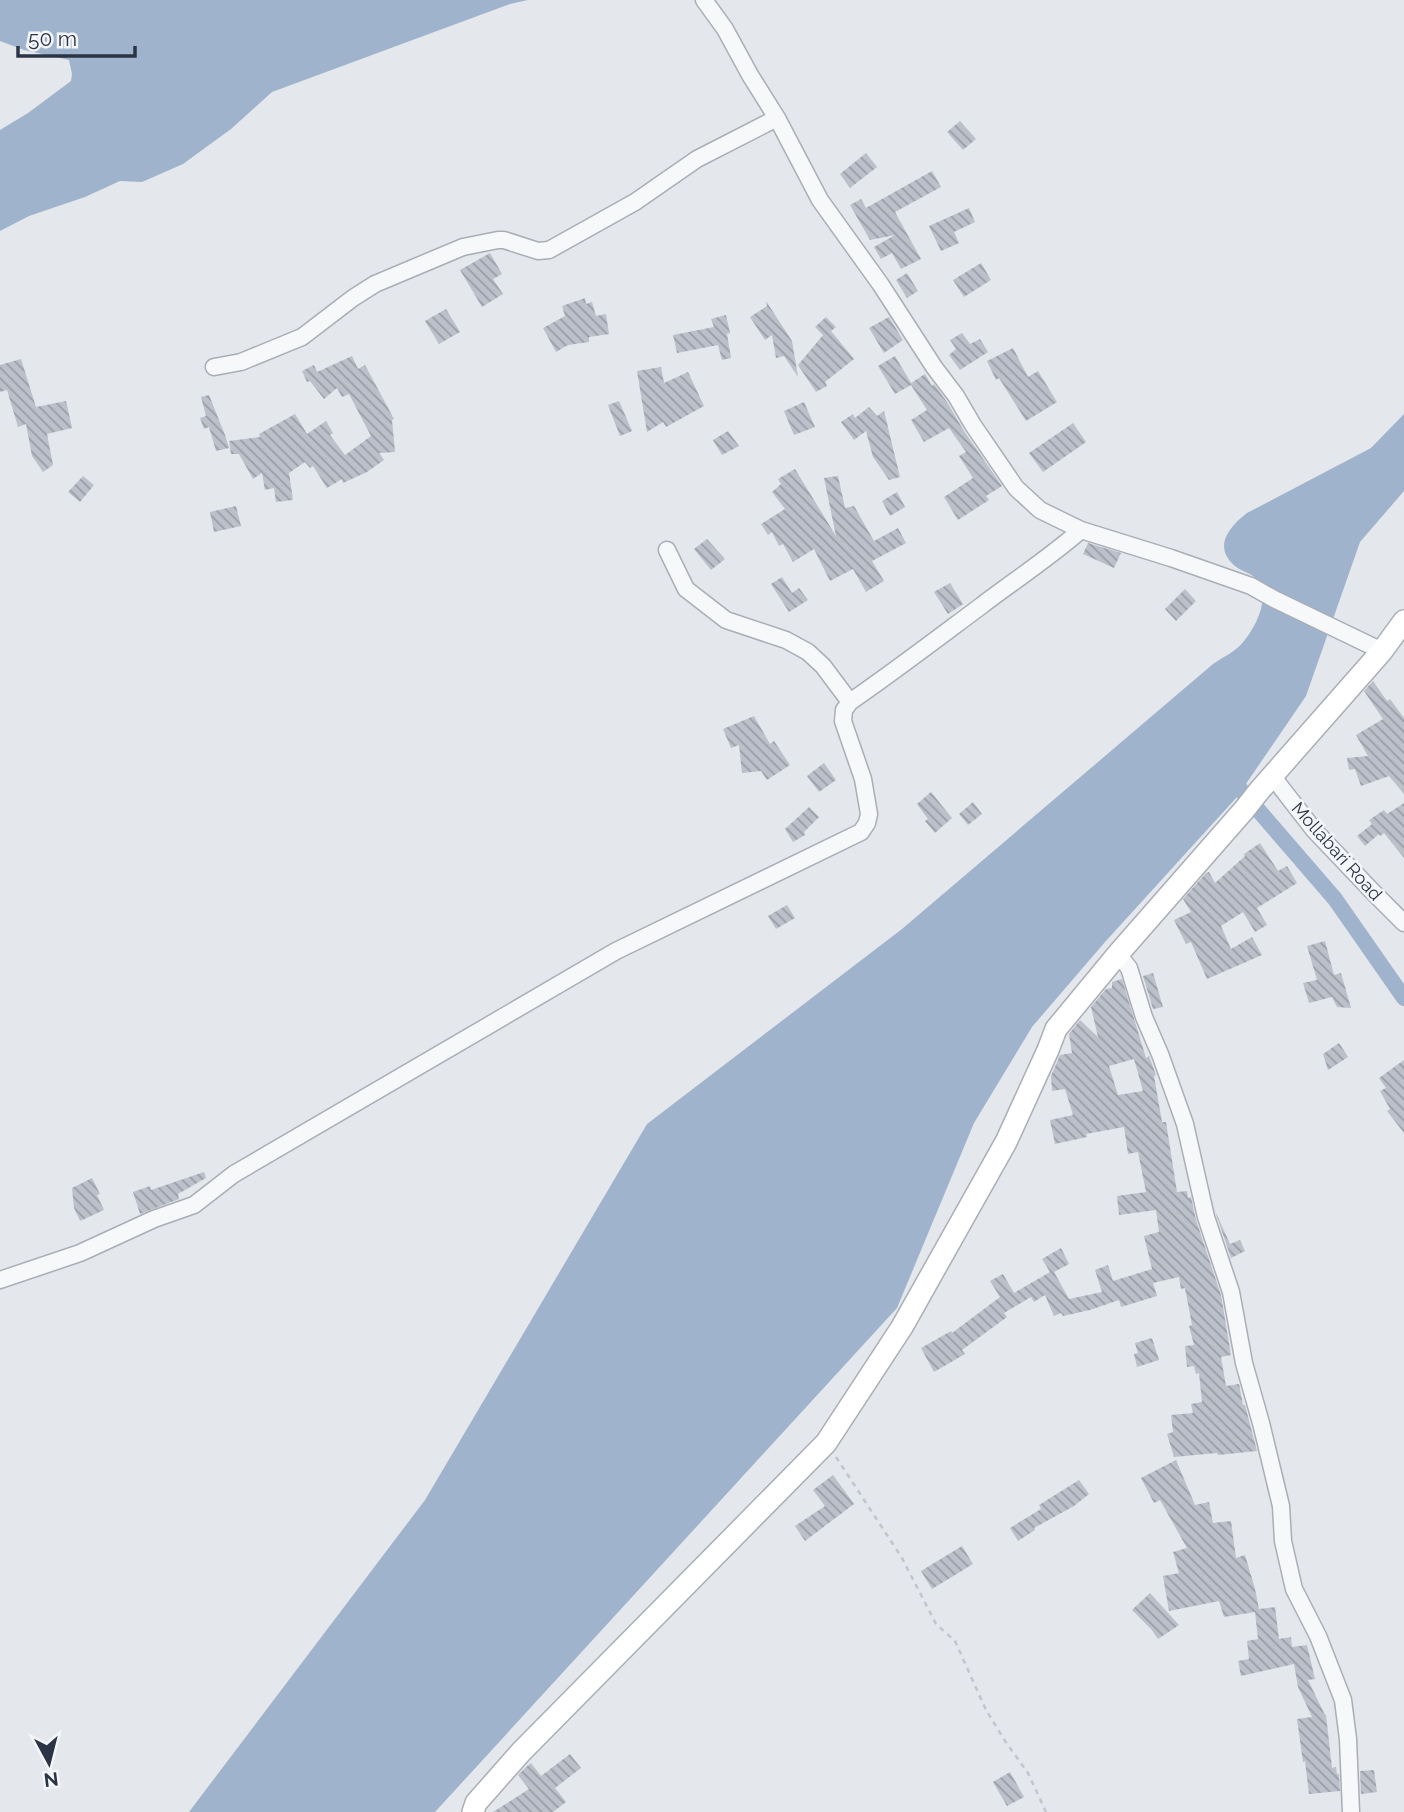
<svg xmlns="http://www.w3.org/2000/svg" width="1404" height="1812" font-family="Raleway,sans-serif">
<style>
.water{fill:#9fb4cc}
.lines{fill:none;stroke-linecap:round;stroke-linejoin:round}
.canal{stroke:#9fb4cc;stroke-width:16}
.building{fill:url(#building-back-hatch);fill-rule:evenodd}
.street-casing{stroke:#a9aeb7;stroke-width:19}
.secondary-casing{stroke:#a9aeb7;stroke-width:24}
.path{stroke:#c2c5cb;stroke-width:2.5;stroke-dasharray:5 5;stroke-linecap:butt}
.street{stroke:#f7f8fa;stroke-width:16}
.secondary{stroke:#fff;stroke-width:21}
.labels{text-anchor:middle;dominant-baseline:central;stroke-width:5;stroke-linejoin:round;paint-order:stroke}
.street-label{font-size:18px;fill:#2b3445;stroke:#f4f6f9}
</style>
<defs>
<pattern id="building-back-hatch" width="6" height="6" patternUnits="userSpaceOnUse" patternTransform="scale(1.75)"><rect width="6" height="6" fill="#bbc0ca"/><path d="M-1 5l2 2M0 0l6 6M5-1l2 2" fill="none" stroke="#989da6"/></pattern>
</defs>
<rect width="100%" height="100%" fill="#e4e7ec"/>
<path class="water" d="M0,0H528L510,4L272,92L231,129L183,164L142,182L120,181L85,197L29,216L0,231V130L28,113L71,81L72,74L69,60L24,50L0,41Z
M1404,414V491L1360,542L1306,696L1237,797L1105,942L1032,1027L974,1123L897,1308L435,1812H189L425,1500L647,1124L902,929L1213,664C1223,657 1237,651 1244,641C1256,626 1270,599 1258,581C1253,573 1242,572 1235,566C1212,547 1230,526 1247,513L1371,448Z"/>
<g class="lines">
<path class="canal" d="M1228,775L1335,899L1404,998"/>
</g>
<path class="building" d="M960,121L976,139L963,150L947,132Z
M866,153L877,167L850,188L840,174Z
M932,171L941,187L895,212L921,259L901,269L892,253L881,259L874,247L895,235L870,240L850,205L861,199L866,208Z
M969,208L975,222L954,232L959,243L941,251L929,226Z
M490,253L502,274L493,279L503,294L482,307L460,270Z
M981,263L991,280L964,297L953,280Z
M907,273L918,291L907,298L896,280Z
M585,298L586,304L592,302L596,316L606,314L609,334L589,337V342L568,345L556,352L543,328L565,316L562,306Z
M766,301L792,341L798,377L784,356L776,358L772,335L765,340L750,317L767,306Z
M446,309L460,332L439,344L425,321Z
M726,315L730,333L727,334L731,358L722,360L718,345L677,353L673,335L714,327L711,319Z
M826,317L836,327L831,331L854,359L825,382L827,386L816,392L798,365L823,335L815,327Z
M889,317L903,340L884,353L869,328Z
M962,333L970,344L980,339L988,352L960,370L949,355L956,349L950,340Z
M1013,348L1028,377L1038,371L1057,402L1026,421L999,378L996,380L987,361Z
M352,356L358,369L365,365L394,419L392,420L395,452L379,453L384,460L367,472L343,483L342,479L327,488L313,466L310,468L305,462L289,473L293,500L276,502L274,488L265,490L262,473L253,479L239,454H231L229,441L260,437L259,434L295,414L307,434L326,421L333,433L330,435L345,455L371,436L349,394L342,397L337,388L324,399L310,381L307,382L302,371L314,365L317,372Z
M895,356L911,383L925,374L932,386L934,384L947,402L964,431L1002,486L986,496L989,500L958,520L944,497L973,478L959,456L966,452L949,428L924,442L911,420L927,410L911,385L895,394L878,366Z
M21,359L36,407L66,401L72,428L47,434L53,465L43,472L32,456L26,424L18,427L7,390L0,392V365Z
M661,367L664,383L688,372L704,406L666,427L663,422L647,432L637,371Z
M209,395L225,435L229,448L216,451L209,427L204,429L200,418L206,416L201,397Z
M619,401L632,431L620,436L608,405Z
M804,402L815,427L794,435L784,411Z
M869,407L877,416L884,411L900,477L889,480L873,457L866,431L854,440L841,422L853,414L855,418Z
M1073,423L1086,442L1043,472L1029,453Z
M728,431L739,446L722,455L713,440Z
M795,469L836,536L824,478L838,476L845,508L854,506L874,541L898,528L906,543L872,561L884,581L866,592L853,569L830,581L814,549L793,562L783,544L779,546L772,532L768,535L761,524L785,509L772,492L781,484L778,479Z
M83,476L94,485L80,502L68,492Z
M897,492L905,507L890,516L882,501Z
M236,506L241,526L214,532L210,512Z
M707,539L725,559L711,570L694,549Z
M1088,543L1121,553L1114,568L1083,554Z
M782,577L792,593L799,588L808,600L789,612L771,584Z
M950,583L963,604L948,614L934,592Z
M1185,589L1196,601L1176,621L1165,609Z
M1373,681L1387,701L1390,699L1404,718V794L1389,776L1361,786L1355,769L1349,770L1347,758L1368,756L1356,735L1383,719L1364,691Z
M754,716L770,744L774,741L790,765L767,780L761,771L742,773L739,745L731,748L723,729Z
M824,763L836,780L819,792L807,776Z
M931,792L952,818L935,833L925,821L928,819L917,804Z
M973,802L982,814L968,825L959,814Z
M1404,803V858L1384,833L1380,836L1379,834L1365,846L1357,836L1372,824L1369,820L1384,810L1387,814Z
M809,807L819,817L804,832L805,835L793,842L785,829Z
M1260,843L1278,871L1287,866L1297,883L1257,908L1267,925L1255,932L1243,912L1221,926L1231,949L1252,937L1262,955L1207,979L1191,942L1186,944L1174,920L1191,912L1183,899L1206,873L1209,872L1215,883L1245,856L1244,854Z
M787,905L795,918L776,929L768,916Z
M1325,941L1334,975L1341,973L1351,1008L1337,1007L1332,997L1309,1003L1303,983L1317,980L1307,946Z
M1153,973L1163,1007L1153,1009L1143,976Z
M1122,979L1146,1058L1149,1056L1156,1075L1154,1076L1162,1122H1166L1177,1192L1187,1191L1188,1198L1191,1197L1196,1220L1221,1295L1231,1355L1221,1357L1226,1386L1239,1384L1243,1405H1245L1257,1451L1218,1455L1217,1453L1174,1457L1167,1434L1173,1432L1171,1415L1193,1413L1191,1404L1202,1402L1199,1373L1196,1374L1194,1366L1187,1367L1185,1346L1194,1345L1189,1326L1192,1325L1185,1288L1181,1289L1179,1277L1153,1283L1157,1296L1121,1307L1119,1300L1090,1310L1063,1316L1061,1313L1054,1316L1045,1295L1034,1302L1031,1297L1004,1313L1007,1317L962,1350L965,1354L934,1372L921,1348L951,1331L952,1333L1000,1297L990,1281L1003,1274L1014,1293L1050,1272L1042,1259L1061,1248L1069,1264L1054,1272L1069,1299L1102,1292L1095,1270L1108,1265L1113,1281L1152,1269L1144,1236L1159,1232L1156,1210L1119,1215L1117,1196L1146,1192L1138,1152L1128,1154L1124,1127L1086,1134L1087,1137L1055,1144L1050,1120L1073,1115L1065,1089L1052,1091L1051,1076L1060,1055L1072,1053L1069,1034L1080,1020L1098,1037L1091,1007L1106,989L1112,988V982ZM1134,1059L1143,1091L1118,1095L1109,1066Z
M1339,1043L1348,1057L1328,1070L1323,1054Z
M1404,1060V1133L1387,1111L1390,1109L1380,1091L1386,1088L1379,1078Z
M204,1172L206,1178L178,1194L179,1199L140,1214L133,1192L150,1186L151,1190Z
M92,1178L100,1194L97,1195L104,1210L80,1221L74,1208L72,1188Z
M1211,1193L1216,1213L1230,1244L1240,1240L1245,1251L1231,1258L1216,1214Z
M1152,1338L1159,1360L1137,1367L1134,1354L1138,1353L1135,1343Z
M1176,1460L1195,1505L1209,1502L1213,1523L1231,1521L1236,1558L1245,1555L1255,1589L1259,1609L1275,1607L1279,1639L1291,1637L1292,1647L1307,1645L1315,1679L1308,1680L1325,1715H1326L1332,1768L1336,1767L1337,1774H1339L1340,1791L1309,1794L1305,1761L1303,1762L1297,1719L1312,1717L1298,1687L1294,1664L1241,1676L1238,1661L1249,1659L1247,1641L1258,1639L1255,1612L1224,1617L1219,1601L1169,1611L1163,1576L1179,1573L1173,1552L1187,1548L1160,1500L1154,1503L1141,1478Z
M833,1475L854,1504L805,1541L795,1526L825,1506L813,1490Z
M1079,1480L1089,1494L1074,1506L1034,1528L1035,1530L1018,1541L1010,1528L1041,1509L1039,1505Z
M962,1546L973,1564L932,1589L921,1571Z
M1150,1593L1179,1625L1158,1639L1151,1629L1132,1610Z
M570,1754L581,1768L555,1788L566,1802L553,1812H493L529,1789L518,1775L525,1768L531,1763L541,1776Z
M1374,1770L1377,1792L1361,1794L1360,1771Z
M1010,1772L1024,1797L1007,1806L993,1782Z"/>
<g class="lines">
<g class="street-casing">
<path id="street" d="M704,0L725,29L750,75L777,118L820,200L881,285L934,367L956,396L973,425L1016,488L1040,510L1081,530L1171,558L1251,586L1274,599L1382,651
M214,367L241,362L302,337L353,298L375,284L463,247L498,240H504L538,251L549,250L635,202L697,159L777,118
M667,550L686,589L726,620L786,640L808,652L823,666L850,702
M1273,777L1314,830L1373,892L1404,923
M1118,954L1129,968L1144,1017L1160,1054L1185,1124L1206,1217L1231,1292L1244,1363L1261,1423L1281,1506L1283,1541L1294,1589L1318,1636L1343,1700L1348,1739L1351,1812
M0,1280L80,1253L154,1219L194,1205L234,1174L616,951L861,832L867,823L869,814L863,779L843,721L844,710L850,702C895,671 938,638 981,606C1015,580 1049,558 1081,530"/>
</g>
<g class="secondary-casing">
<path id="secondary" d="M473,1812L476,1803L521,1752L826,1443L902,1327L1006,1142L1048,1050L1056,1029L1118,954L1244,810L1259,791L1382,651L1404,621"/>
</g>
<path class="path" d="M836,1457L902,1558L936,1624L955,1641L986,1710L1005,1741L1028,1773L1046,1812"/>
<use href="#street" class="street"/>
<use href="#secondary" class="secondary"/>
</g>
<g class="labels">
<g class="street-label">
<text transform="translate(1337 851) rotate(48)">Mollabari Road</text>
</g>
</g>
<g transform="translate(49 1763) rotate(173)" stroke="#f4f6f9" stroke-width="5" paint-order="stroke">
<path d="M0-5L12 26L0 18L-12 26Z" fill="#2b3445"/>
<text y="-10" font-size="19" font-weight="bold" text-anchor="middle" fill="#2b3445">N</text>
</g>
<path d="M18 46v10h117v-10" fill="none" stroke="#2b3445" stroke-width="3.5"/>
<text x="28" y="46" font-size="21" fill="#2b3445" stroke="#f4f6f9" stroke-width="5" paint-order="stroke">50 m</text>
</svg>
